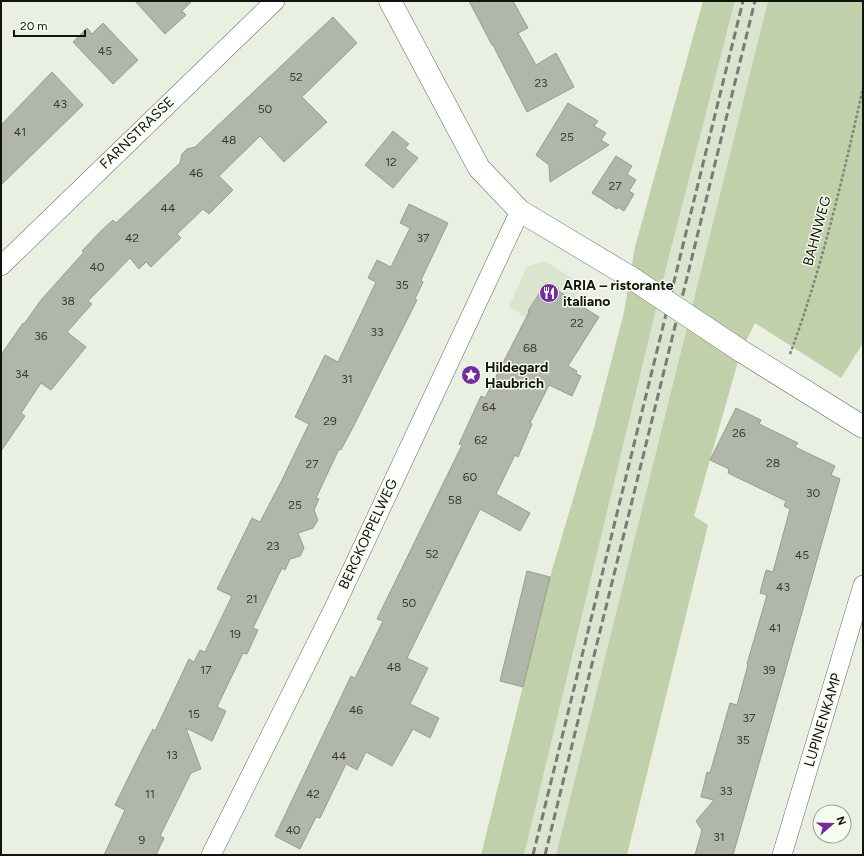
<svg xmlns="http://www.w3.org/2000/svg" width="864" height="856" font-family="Figtree,sans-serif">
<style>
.built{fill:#dae4cf}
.green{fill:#bfd0ab}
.building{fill:#b0b7a9;stroke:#979d90}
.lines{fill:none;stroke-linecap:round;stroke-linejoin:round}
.minor-casing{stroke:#646a5d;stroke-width:20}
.tertiary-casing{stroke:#646a5d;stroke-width:23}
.path{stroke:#81857b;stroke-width:2.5;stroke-dasharray:3 2;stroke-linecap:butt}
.minor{stroke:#fff;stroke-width:19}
.tertiary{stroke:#fff;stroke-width:22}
.rail{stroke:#787c73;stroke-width:3;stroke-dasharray:8 4;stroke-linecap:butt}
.tertiary-bridge-casing{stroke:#646a5d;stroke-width:23;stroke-linecap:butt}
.tertiary-bridge{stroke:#fff;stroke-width:22}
.labels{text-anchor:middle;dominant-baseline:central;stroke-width:3;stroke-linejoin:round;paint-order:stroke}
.number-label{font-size:12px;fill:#393c35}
.street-label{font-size:14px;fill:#11130e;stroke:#f6fdef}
.poi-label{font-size:14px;font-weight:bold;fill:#11130e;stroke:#f6fdef;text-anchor:start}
</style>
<rect width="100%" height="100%" fill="#e9f0e1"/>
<path class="built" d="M735,1H768L556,855H524L667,264Z
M545,261L583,285L551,332L509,307L527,266Z"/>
<path class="green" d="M703,1H735L667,264L524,855H481L550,577L594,428L624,312L635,247Z
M768,1H863V343L841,378L755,323L741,351L694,516L708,525L627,855H556Z"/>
<path class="building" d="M135,1H192L182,11L186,15L165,34Z
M469,1H513L528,28L518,33L536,65L556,53L574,87L527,112L493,45H492Z
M333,17L357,43L302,97L327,122L284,162L260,136L219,176L233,190L209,214L203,209L177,234L181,238L151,267L146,262L139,269L130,258L88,301L92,304L67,332L86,347L51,390L41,383L21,413L25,416L1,451V355L23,323L24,324L41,300L84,252L82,251L101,231L113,220L116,223L180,163L182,154L187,149L195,147Z
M103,23L138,60L113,84L73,42L87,28L92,34Z
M52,72L83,105L1,185V125Z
M568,103L598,121L594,126L606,133L601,140L609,145L550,182L549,165L536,155Z
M393,131L409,144L405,148L418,158L393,188L365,165Z
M616,156L632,166L627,174L636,180L629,191L634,194L624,211L618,207L617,209L592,193Z
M409,204L448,223L421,280L423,282L415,299L417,300L353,427L341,450L339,449L316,498L319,499L314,510L318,520L313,528L298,533L304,548L300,556L290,559L285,570L282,568L253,628L258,630L247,654L243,653L217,707L226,711L212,741L186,728L201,769L191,773L160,836L164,838L156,855H104L125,810L115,805L142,750L153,729L155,731L189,659L194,662L200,650L205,652L232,596L217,589L252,518L260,522L280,484L309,424L295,417L325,355L338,362L376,282L368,278L377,260L391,267L410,228L400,223Z
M546,283L599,317L568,366L577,371L576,374L581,376L572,396L549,385L530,423L532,424L518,457L515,455L496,494L530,513L520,531L480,509L407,658L428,668L410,704L439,718L430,738L413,729L392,766L366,752L357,770L346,764L320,818L316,817L300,849L275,836L351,676L355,678L383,621L377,619L462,445L459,444L481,396L485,398L529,312L528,311Z
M736,408L761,420L759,424L798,443L795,447L835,466L831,475L840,479L733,855H695L702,830L696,821L714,800L701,797L707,772L710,773L730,703L737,705L748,665L747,664L767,595L760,593L766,570L773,572L790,509L784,506L786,501L728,473L729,469L710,460Z
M527,571L550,577L523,687L500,681Z"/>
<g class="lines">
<g class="minor-casing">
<path id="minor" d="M1,266L275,1
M211,855L335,606L520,211
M782,855L863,585"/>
</g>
<g class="tertiary-casing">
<path id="tertiary" d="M390,1L479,168L520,211L630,277
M741,351L863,427"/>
</g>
<path class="path" d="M790,354C822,268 843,177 863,88"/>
<use href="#minor" class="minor"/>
<use href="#tertiary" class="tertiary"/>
<path class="rail" d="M533,855L743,1
M545,855L755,1"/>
<g class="tertiary-bridge-casing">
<path id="tertiary-bridge" d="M630,277L741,351"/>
</g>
<use href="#tertiary-bridge" class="tertiary-bridge"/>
</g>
<defs>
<g id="restaurant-disc" transform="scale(1)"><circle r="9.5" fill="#722ca0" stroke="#f6fdef"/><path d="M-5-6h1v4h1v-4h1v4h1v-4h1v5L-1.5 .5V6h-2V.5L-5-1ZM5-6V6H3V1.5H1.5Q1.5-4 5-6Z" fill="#fff"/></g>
<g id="sight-disc" transform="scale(1)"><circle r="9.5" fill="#722ca0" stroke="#f6fdef"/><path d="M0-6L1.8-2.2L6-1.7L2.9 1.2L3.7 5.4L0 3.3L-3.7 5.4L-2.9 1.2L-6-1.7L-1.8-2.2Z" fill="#fff"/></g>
</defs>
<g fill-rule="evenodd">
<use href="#restaurant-disc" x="549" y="293"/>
<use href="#sight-disc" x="471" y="375"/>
</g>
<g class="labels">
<g class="number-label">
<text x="105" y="51">45</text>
<text x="296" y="77">52</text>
<text x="541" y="83">23</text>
<text x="60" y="104">43</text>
<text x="265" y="109">50</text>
<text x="20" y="132">41</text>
<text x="567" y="137">25</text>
<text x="229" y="140">48</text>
<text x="391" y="162">12</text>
<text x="196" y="173">46</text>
<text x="615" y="186">27</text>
<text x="168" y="208">44</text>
<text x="132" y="238">42</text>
<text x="423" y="238">37</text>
<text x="97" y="267">40</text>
<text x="402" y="285">35</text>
<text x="68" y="301">38</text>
<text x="577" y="323">22</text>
<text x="377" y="332">33</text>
<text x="41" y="336">36</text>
<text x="530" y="348">68</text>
<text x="22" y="374">34</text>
<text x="347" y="379">31</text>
<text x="489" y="407">64</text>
<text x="330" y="421">29</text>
<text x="739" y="433">26</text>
<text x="481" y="440">62</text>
<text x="773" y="463">28</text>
<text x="312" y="464">27</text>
<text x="470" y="477">60</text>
<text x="813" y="493">30</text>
<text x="455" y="500">58</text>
<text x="295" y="505">25</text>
<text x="273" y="546">23</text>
<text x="432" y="554">52</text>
<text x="802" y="555">45</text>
<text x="783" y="587">43</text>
<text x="252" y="599">21</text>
<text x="409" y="603">50</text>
<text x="775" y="628">41</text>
<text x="235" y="634">19</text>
<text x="394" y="667">48</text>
<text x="206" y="670">17</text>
<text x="769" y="670">39</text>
<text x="356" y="710">46</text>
<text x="194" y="714">15</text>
<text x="749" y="718">37</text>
<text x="743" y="740">35</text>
<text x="172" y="755">13</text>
<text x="339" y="756">44</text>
<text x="726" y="791">33</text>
<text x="150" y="794">11</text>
<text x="313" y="794">42</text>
<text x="293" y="830">40</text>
<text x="719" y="837">31</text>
<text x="142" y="840">9</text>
</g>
<g class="street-label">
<text transform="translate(137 133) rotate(-44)">FARNSTRASSE</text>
<text transform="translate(817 231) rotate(-75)">BAHNWEG</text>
<text transform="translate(368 534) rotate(-65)">BERGKOPPELWEG</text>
<text transform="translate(823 720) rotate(-73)">LUPINENKAMP</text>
</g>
<g class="poi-label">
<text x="563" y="285">ARIA – ristorante<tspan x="563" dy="16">italiano</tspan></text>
<text x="485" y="367">Hildegard<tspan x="485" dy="16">Haubrich</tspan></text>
</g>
</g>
<rect width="864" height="856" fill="none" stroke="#11130e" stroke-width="4"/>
<g transform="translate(832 824) rotate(70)"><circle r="19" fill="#f6fdef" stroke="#9a9f95"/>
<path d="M0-3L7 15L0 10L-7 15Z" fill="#722ca0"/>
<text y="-6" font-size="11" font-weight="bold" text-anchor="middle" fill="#11130e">N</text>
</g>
<path d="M14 30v6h71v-6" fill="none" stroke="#11130e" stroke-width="2"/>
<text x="20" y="30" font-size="12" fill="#11130e" stroke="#f6fdef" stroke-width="3" paint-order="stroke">20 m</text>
</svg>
